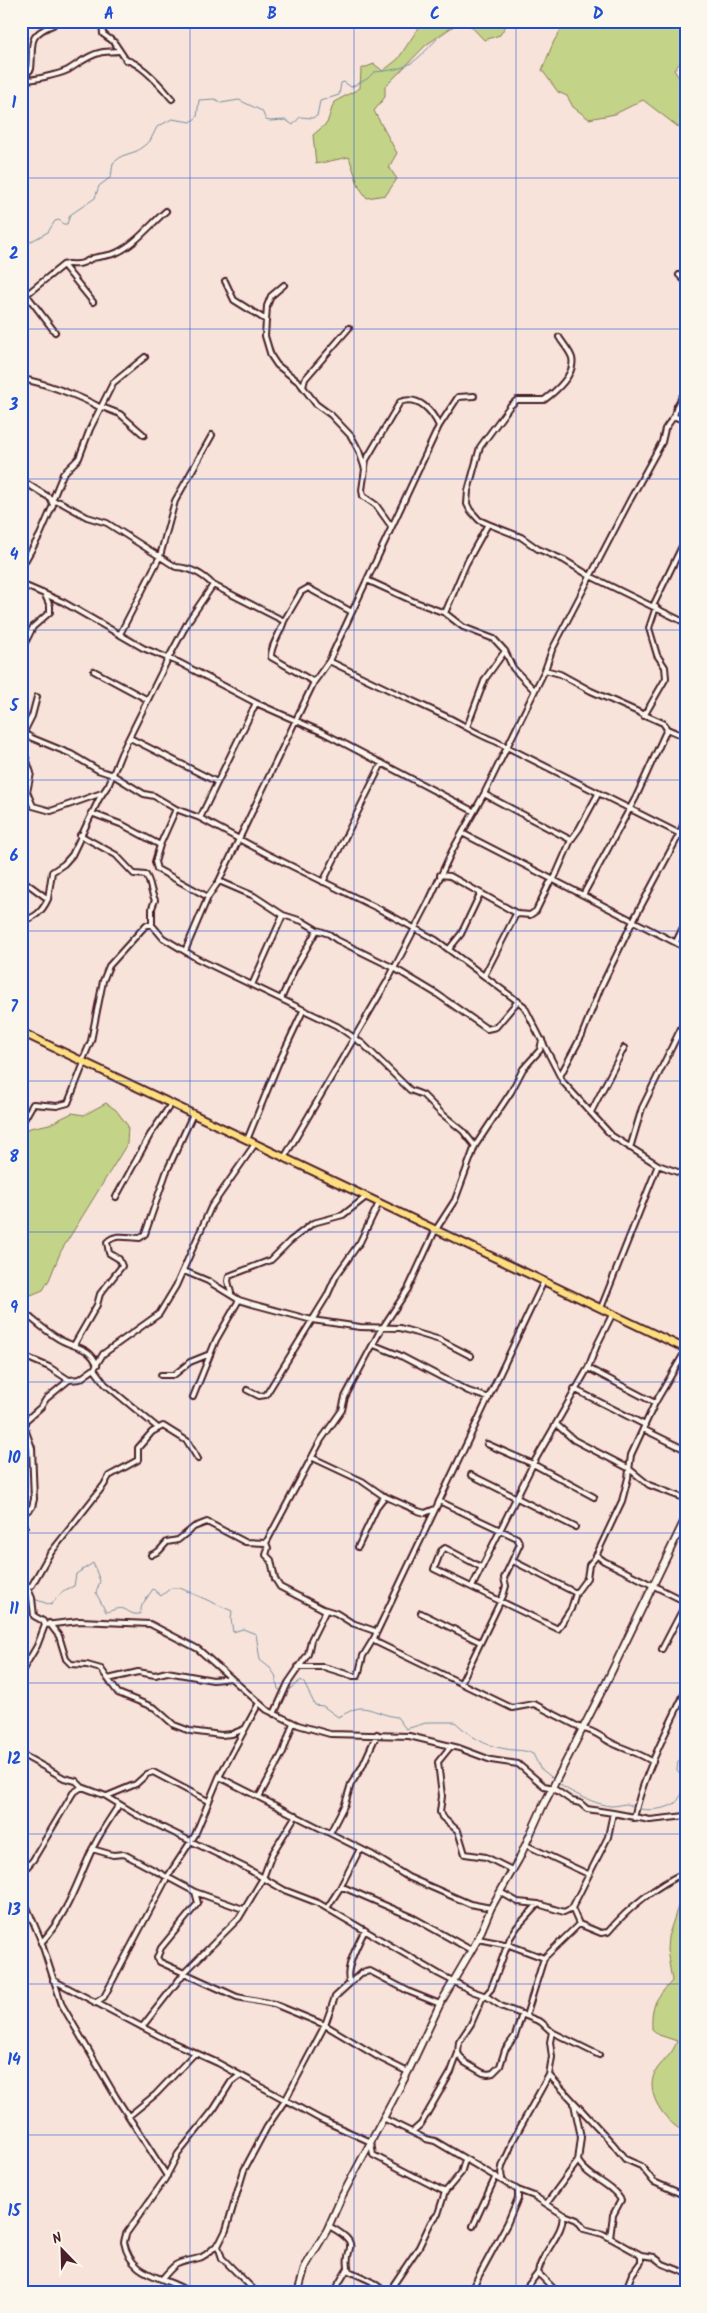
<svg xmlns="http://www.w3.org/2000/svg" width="707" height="2313" font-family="Kalam,sans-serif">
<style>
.green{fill:#c3d387;stroke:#867959}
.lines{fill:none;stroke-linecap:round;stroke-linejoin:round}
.stream{stroke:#758fa2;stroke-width:1}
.street-casing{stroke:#4a1f2b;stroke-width:8}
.secondary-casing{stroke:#4a1f2b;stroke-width:9}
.primary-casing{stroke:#4a1f2b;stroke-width:10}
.street{stroke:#fbf7ec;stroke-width:4}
.secondary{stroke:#fbf7ec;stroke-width:5.5}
.primary{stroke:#fedf80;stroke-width:6}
.grid{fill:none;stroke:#1d4ed8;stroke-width:1;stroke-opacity:0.55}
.neatline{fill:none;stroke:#1d4ed8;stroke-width:2}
.grid-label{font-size:16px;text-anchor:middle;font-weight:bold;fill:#1d4ed8}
</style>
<rect width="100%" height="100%" fill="#f7e3d9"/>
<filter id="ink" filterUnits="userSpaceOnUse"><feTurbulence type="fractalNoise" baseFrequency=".02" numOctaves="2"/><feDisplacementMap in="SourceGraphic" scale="10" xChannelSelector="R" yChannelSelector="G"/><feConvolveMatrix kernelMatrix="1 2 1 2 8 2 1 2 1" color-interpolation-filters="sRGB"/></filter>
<g filter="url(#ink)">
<path class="green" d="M423,21H461L426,45L385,87V97L374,111L397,153L389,167L397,179L386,195L367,198L359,187L349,157L316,164L313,135L327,123L334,102L360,88L361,69L374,64L383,71L398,59Z
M466,21H509L500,35L484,40Z
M602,21H686V56L674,70L680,79L686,80V133L643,100L615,114L589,119L573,107L567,96L558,92L542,70L554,41L562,28Z
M106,1103L116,1110L128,1126L127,1144L61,1251L49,1280L43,1290L31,1295L25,1293L21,1288V1133L30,1128L50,1124L72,1113L84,1115Z
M686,1893V2135C682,2130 678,2128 674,2125C659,2112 644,2088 657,2069C665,2058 672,2055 677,2041L659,2035L652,2029C651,2003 656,1999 672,1981L667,1950L668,1937L681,1897Z"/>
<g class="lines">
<path class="stream" d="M21,242L28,243L48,232L55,221L59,220L63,224H67L70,215L95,198L99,186L111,177L113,163L122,156L137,151L150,141L157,127L172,119L191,122L197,117L199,100L215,99L221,103L239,100L262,111L266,120L270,121L286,120L293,125L300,117L312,118L317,116L320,101L339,95L341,83L344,82L351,87L367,79L374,72C410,69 413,64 437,39
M21,1599H30
M34,1599L51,1605L63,1591L74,1586L76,1574L93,1563L100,1581L96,1593L106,1612C112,1611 118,1607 124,1609C130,1612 132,1615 140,1614L142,1605L153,1589L161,1596L171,1588H180L232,1611L231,1619L233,1632L243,1629L256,1634L260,1660L270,1668L275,1675L278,1689L283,1691
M21,1611V1614
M287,1691L301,1680L304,1683L315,1705L323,1706L338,1717C346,1714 353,1708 361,1708C371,1708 385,1716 397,1717L406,1729L429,1722H455C472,1737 482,1745 506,1749C516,1751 523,1749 533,1754L540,1768L555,1780
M686,1758L678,1761L677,1770L686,1780
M558,1783C567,1791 599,1806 612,1806C621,1806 625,1801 634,1807
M638,1808C645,1812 666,1809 674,1804C679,1801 683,1791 686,1786"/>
<g class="street-casing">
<path id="street" d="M102,21L103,34L114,42L126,60C141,63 162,87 172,99
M21,80L31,69C34,45 25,36 53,25
M22,80C31,81 60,74 68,70C78,64 87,56 99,53C105,51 112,52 118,51
M63,265L93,302
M679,275L686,282
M225,281L234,300L266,320
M284,285L271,296L267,306L265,336L271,356L277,365L300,383L316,404L331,415L351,436L359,451L365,469L362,490L363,496L376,505L391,526
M26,294L55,332
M21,299L63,265C69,263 73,265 78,264C83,264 88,260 93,258C100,256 109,256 116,253C136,244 150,225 166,211
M559,337C563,344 570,351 572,358C576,374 555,392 544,400H517L510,406L480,447L468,491L467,504L470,510L479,520L488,524L521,537L538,549L564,560L590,576L686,623
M145,357L113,383L90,429L79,458L63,474L52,501L60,502L87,517L107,523L176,567C191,568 203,574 213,585L284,621C281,633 270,646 271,657L314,682L219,881L208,897
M21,379C43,382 82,397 101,408
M303,387L305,379L349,328
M102,407L120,414L144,435
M674,416L686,422
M365,467L366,460L400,402C419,395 432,411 439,426
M21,480L50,498L53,505L40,535L21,568
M367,580L413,601L445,613L463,627L494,639L505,651L513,668L534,690
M21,584L63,602L143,648L180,663L256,703L324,733L473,811
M653,606L686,538
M445,613L466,564L488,524
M284,621L301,592L308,588L352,612
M120,634L160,556L175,501L212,435
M21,651L33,627L50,612V606L44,593
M329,661C368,680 408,699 447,717C464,725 478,735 495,741L686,837
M545,670L560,674L591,691L663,723L667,729L686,737
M94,671L148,700
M314,682L329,661L439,426L458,397L474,396
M644,716L666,678L665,667L657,655L649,628L656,607
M467,727L485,679L505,651
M21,731L32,738L71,754L98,770L113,775L144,794L154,796L176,809L200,818L265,853L379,909L436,940L524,1006L563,1082L612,1136L658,1165L686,1175
M21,738L32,716L37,697
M130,738L217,782
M21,743L31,773L27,792
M484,794L571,840L554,879L549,884L536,911L530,915L518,914L515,916L484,976
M21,795L27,792L33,806L51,811L102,793
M91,813L123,825L160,845L155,862L157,869L208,897L185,951
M200,818L256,703
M462,833L686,948
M80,835L116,855L134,874L146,875C151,882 150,891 155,900L152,908V925
M571,840L579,829L598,794
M160,845L176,809
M440,875L450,876L518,914
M21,879L48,899C42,912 35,918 21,921
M219,881L254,896L283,915L302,921L317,930L329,934L337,940L394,968L437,994L487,1029L496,1027L518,1001
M323,882L382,763
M583,895L636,797L667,729
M48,899L52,872L64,864L72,855L99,799L109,784L121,754L168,659L189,620L213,585
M676,942L686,921
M449,949L461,934L480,894
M252,985L283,915
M281,999L294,970L317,930
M82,1062L91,1041L103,981L109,966L146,925H152L163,938L198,959L337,1026L363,1044L410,1090L423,1095L441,1113L463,1131L475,1146
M560,1076L582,1035L600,989L633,921L680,833L686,817
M591,1112L624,1048
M21,1125L33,1104L57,1106L68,1103L84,1063
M247,1140L278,1064L303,1011
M630,1148L642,1108L686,1018
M284,1158L387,982L428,903L452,851L484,794L545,670L552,650L630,500L662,442L665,429L674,416L677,406L686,390
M116,1197L150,1135L171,1104
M184,1271L208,1281L239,1300L252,1304L312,1320L360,1327L400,1328L440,1340L471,1356
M544,1281L374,1638L376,1642L512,1708L534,1704L583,1729C594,1730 602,1738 612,1743C626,1750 640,1753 653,1762
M231,1293L228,1281L229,1276L271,1260L290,1241L313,1223L343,1215L366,1197
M601,1308L658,1165
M21,1310C34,1320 45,1331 59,1339C74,1348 90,1346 97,1365
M74,1345L97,1305L100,1294L122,1266L119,1259L109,1253L107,1242C116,1233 129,1238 140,1238L145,1234L166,1173L193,1114
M374,1345L399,1355L468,1391L489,1398
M21,1355L49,1367L69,1380L80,1379L94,1369L103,1354L159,1314L176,1286L211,1207L255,1144
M588,1368L655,1403
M94,1369L105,1384L158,1428
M161,1375H174L190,1362L210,1354
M574,1389L645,1425
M247,1390L259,1396L266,1395L327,1296L336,1276L360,1242L379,1203
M193,1397L216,1340L239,1300
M557,1425L574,1440L628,1468L649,1485L686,1499
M643,1429L686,1450
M487,1444L533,1464L594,1497
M313,1458L362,1481L382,1495L418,1511L425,1513L435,1509
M471,1475L575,1527
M439,1501L517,1538L520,1544L504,1578L506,1586L503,1596L461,1683
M21,1516L32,1507L34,1499L32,1448L25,1429V1421L41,1407L46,1399L69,1380
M21,1521L25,1526L21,1531
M358,1547L378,1505L385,1496
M151,1555L159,1551L167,1542L178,1540L194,1527L207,1522L245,1542L266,1543
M596,1555L604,1561L686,1602
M513,1561L576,1593
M481,1567L445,1548L441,1551L434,1569L558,1629L571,1609L576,1593L587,1578L589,1565L595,1558L622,1501L628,1478L631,1455L655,1403L686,1350
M472,1587L533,1464L588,1368L597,1345L613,1313
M28,1589L32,1598L34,1616L43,1621L45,1625
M21,1592L32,1585L49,1555L104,1485L109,1476L138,1460V1448L152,1432L163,1426L187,1441L198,1459
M421,1613L480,1642
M49,1623L59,1636L66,1659L71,1664L87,1665L101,1669L118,1693L155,1708L174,1725L190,1731L221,1735L232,1734L244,1729
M45,1625L79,1621L150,1624L198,1649L267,1710L298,1725L330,1734L409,1736L459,1748L491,1760L518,1764L544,1786L553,1788L572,1801L580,1803L587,1809L613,1813
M375,1631L352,1623L336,1613L323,1609L280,1587L275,1579L271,1560L266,1555L268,1548L266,1543L321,1440L342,1410L345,1397L379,1333L408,1289L435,1231L455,1200L475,1146L511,1092L523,1069L540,1050L542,1040
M662,1649L686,1603
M298,1667H324L353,1676H358L363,1656L374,1638
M21,1673L37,1646L45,1625
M108,1679L138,1672L155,1675L167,1672L213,1680L231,1678
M274,1714L288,1683L308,1654L311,1640L326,1610
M451,1746L438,1762L442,1796L440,1812L442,1817L458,1831L465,1854L486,1857L512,1870
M21,1754L64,1778L76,1781L82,1787L106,1796L137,1815L246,1868L284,1890L318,1903L439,1974L472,1991L486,1996L501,2006L541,2022L552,2032L599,2055
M219,1777L371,1854L408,1877L470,1904L491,1908
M107,1796L136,1784L147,1774L153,1772L208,1801
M259,1797L283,1752L293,1723
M634,1818C644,1773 666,1732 686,1690
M330,1833L345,1804L351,1784L362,1767L377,1734
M526,1845L588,1874
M92,1849L113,1855L124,1854L195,1892L243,1909
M21,1874L33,1860L73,1793L82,1787
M340,1888L360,1849
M195,1892L198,1903L161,1948L157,1958L160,1962L237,1997L274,2004L325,2025L380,2058L408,2072
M500,1892L518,1902L538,1904
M21,1893L40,1938L62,2005L116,2097L167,2176
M327,1908L340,1888H345L412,1917L471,1950
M579,1924L601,1933L608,1932C628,1908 657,1885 686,1872
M478,1939L509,1945L544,1958
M41,1943C68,1913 75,1887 91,1852C98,1836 109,1820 119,1805
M53,1980L167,2040L218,2063L320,2119L371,2142L373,2155L445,2192
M350,1983C343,1971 359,1942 365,1930
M95,2003L104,1997L168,1876L195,1835L219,1777L259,1703
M526,2016L544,1958L579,1924L572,1908
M142,2027L185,1972L239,1918L263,1878L272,1854L296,1815
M458,2053L464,2062L483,2073L488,2074L493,2073L500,2066L505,2050L515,2036L522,2014
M549,2075L613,2144L625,2159L641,2166L654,2182L686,2196
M574,2104L581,2137L578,2161C588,2178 611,2183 621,2200L613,2215L610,2238
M129,2116L156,2094L195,2053
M383,2118L426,2139L435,2141L518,2190L534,2196L562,2214L577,2220L584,2229L603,2234L641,2255L654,2257L663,2264L686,2273
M412,2132L421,2124L451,2072L458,2053L459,2042L471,2024L482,1999L491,1989L510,1938L517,1927L538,1904L564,1912L572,1908L608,1837L613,1813L650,1820L686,1816
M502,2178C498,2166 510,2154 512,2142L549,2075L552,2057L550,2042L552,2032
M547,2203L578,2161
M329,2226C367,2247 341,2246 349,2271L371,2281L386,2292
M473,2226L496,2176
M162,2279C178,2260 176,2264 199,2258C207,2256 213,2248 219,2243
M189,2292C163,2275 131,2278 124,2242L126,2234L165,2179L178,2154L214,2109L231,2082L239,2076
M256,2292L222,2258L218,2246L226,2230L244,2170L267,2127L286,2099L325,2025L335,1997L361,1973L370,1971L410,1992L440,2004
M336,2292L339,2283L348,2268
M392,2292L394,2284L419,2247L431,2222L438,2214L445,2192L461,2173L465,2160
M470,2292L507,2224L518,2198V2190
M523,2292L538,2273
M557,2292L538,2273C540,2254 567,2230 562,2214
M625,2292L632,2274L641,2262V2255"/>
</g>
<g class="secondary-casing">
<path id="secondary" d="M298,2292L305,2267L327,2230L342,2196L408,2072L440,2004L478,1939L491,1908L519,1859L542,1808L607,1681L686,1517"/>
</g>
<g class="primary-casing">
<path id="primary" d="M21,1032L686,1349"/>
</g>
<use href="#street" class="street"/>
<use href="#secondary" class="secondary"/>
<use href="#primary" class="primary"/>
</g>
</g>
<path class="grid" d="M190,21V2292M354,21V2292M516,21V2292M21,178H686M21,329H686M21,479H686M21,630H686M21,780H686M21,931H686M21,1081H686M21,1232H686M21,1382H686M21,1533H686M21,1683H686M21,1834H686M21,1984H686M21,2135H686"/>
<rect width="707" height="2313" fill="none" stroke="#fbf7ec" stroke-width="55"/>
<g transform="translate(62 2250) rotate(337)" stroke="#fbf7ec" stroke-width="4" paint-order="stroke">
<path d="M0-4L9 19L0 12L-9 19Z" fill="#4a1f2b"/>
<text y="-8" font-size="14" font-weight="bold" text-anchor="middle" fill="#4a1f2b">N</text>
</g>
<rect x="28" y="28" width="652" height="2258" class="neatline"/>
<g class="grid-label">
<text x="109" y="19">A</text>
<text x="272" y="19">B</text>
<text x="435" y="19">C</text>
<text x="598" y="19">D</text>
<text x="14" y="108">1</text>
<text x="14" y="259">2</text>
<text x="14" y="410">3</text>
<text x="14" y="560">4</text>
<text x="14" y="711">5</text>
<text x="14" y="861">6</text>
<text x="14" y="1012">7</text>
<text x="14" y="1162">8</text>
<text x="14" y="1313">9</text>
<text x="14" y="1463">10</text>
<text x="14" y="1614">11</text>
<text x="14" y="1764">12</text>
<text x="14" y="1915">13</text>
<text x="14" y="2065">14</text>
<text x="14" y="2216">15</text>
</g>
</svg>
